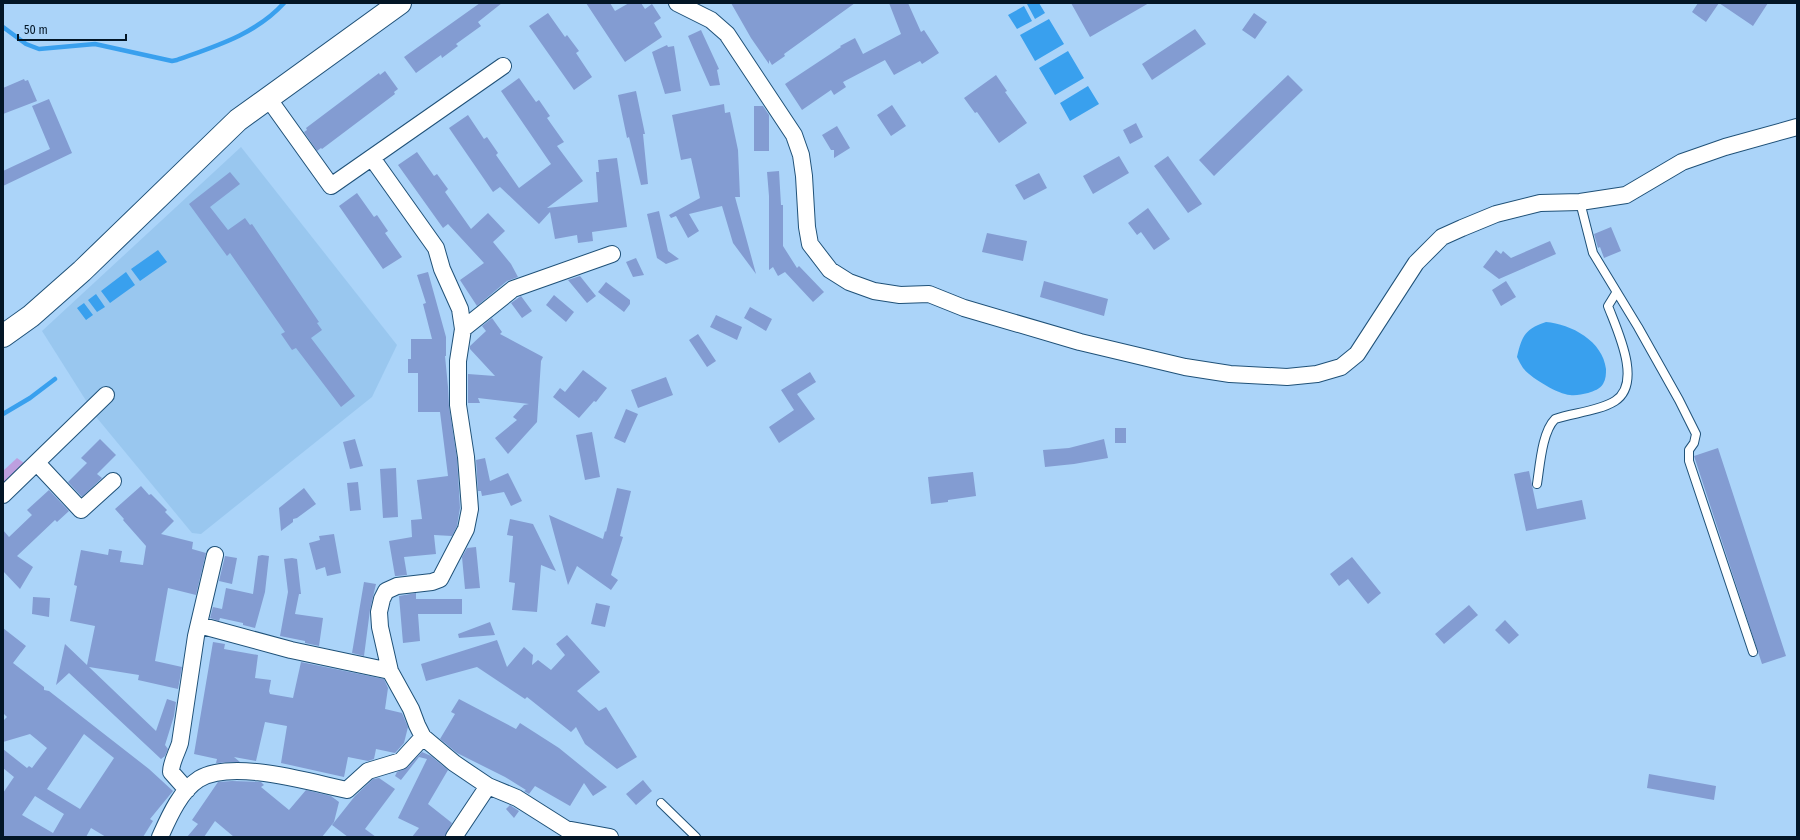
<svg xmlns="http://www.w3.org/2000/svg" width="1800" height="840" font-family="'Fira Sans Condensed',sans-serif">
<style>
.built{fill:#99c7ef}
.green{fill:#bd9fdf}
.water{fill:#39a0ee}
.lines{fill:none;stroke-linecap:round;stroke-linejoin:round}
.stream{stroke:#39a0ee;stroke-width:4.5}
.building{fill:#839cd2;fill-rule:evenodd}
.lane-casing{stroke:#1f5178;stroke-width:10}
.street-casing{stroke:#1f5178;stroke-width:18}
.secondary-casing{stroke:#1f5178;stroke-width:24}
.lane{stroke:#fff;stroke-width:8}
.street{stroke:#fff;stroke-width:16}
.secondary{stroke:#fff;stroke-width:22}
</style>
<rect width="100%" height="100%" fill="#abd4f9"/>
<path class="built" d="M241,147L397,345L372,397L201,534L192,533L97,418L42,331Z"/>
<path class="green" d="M17,458L24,463L3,486V471Z"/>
<path class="water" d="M1030,3H1039L1045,13L1035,19L1027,4Z
M1024,6L1032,21L1017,29L1008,15Z
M1049,19L1064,44L1035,61L1020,35Z
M1068,51L1084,78L1055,95L1039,68Z
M1088,86L1099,104L1070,121L1060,103Z
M158,250L167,262L140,281L131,269Z
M126,272L135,285L110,303L101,291Z
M96,294L105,307L97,312L88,300Z
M84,303L93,315L86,320L77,308Z
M1546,322C1571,324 1603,341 1606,369C1606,374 1606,379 1603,384C1600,389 1594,391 1588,393C1582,394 1576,396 1570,395C1558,394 1531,378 1523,368C1521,365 1519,361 1517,357C1522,336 1525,329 1546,322Z"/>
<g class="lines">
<path class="stream" d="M3,27L26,44L39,49L95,44L172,61L177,60C216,46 256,34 284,3
M3,414L30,398L55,379"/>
</g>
<path class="building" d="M480,3H502L478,22L481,26L456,44L458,46L442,58L441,55L416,73L404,57Z
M586,3H610L615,11L629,3H641L645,9L652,4L661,18L654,23L662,37L625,62Z
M731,3H855L784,54L785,56L772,65L769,60V64L751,38Z
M889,3H908L921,32L924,30L939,53L922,64L920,61L894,75L885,60L843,82L846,87L834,95L831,90L802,110L785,84L841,47L840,46L855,38L863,54L901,34Z
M1071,3H1149L1090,37Z
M1698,3H1768L1753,26L1719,3L1706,22L1692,12Z
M548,13L565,37L567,35L579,51L576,53L592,77L574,90L529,26Z
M1254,13L1267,22L1255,39L1242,30Z
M1195,29L1206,44L1152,80L1142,64Z
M701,30L719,69L717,70L720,85L710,86L688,36Z
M667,45L668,47L674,46L681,91L665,94L652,52Z
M385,71L398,89L394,92L395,94L322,149L321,148L317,151L304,132L307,130L306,128L379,73L380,75Z
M996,75L1007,91L1005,92L1027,123L999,143L977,112L975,113L964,98Z
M1288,75L1303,90L1214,176L1199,160Z
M519,78L536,102L539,100L550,116L547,118L564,142L557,146L583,181L547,208L598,202L596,172H599L598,160L617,158L627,227L592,232L593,241L578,243L577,235L555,239L550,212L539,224L500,187L493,192L449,128L468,115L484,139L487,137L498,153L496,155L519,188L551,164L501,91Z
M24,79L25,81L28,80L37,101L3,114V88Z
M636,91L645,134H643L648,184L641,185L629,137L627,138L618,95Z
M49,99L72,153L3,186V171L50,149L32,106Z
M724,104L725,113L730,112L738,150L740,197H735L756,274L733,243L722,206L689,214L699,231L688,238L676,216L671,218L669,215L700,198L691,158L681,160L672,115Z
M892,105L906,126L891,136L877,115Z
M754,106H763L769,115V151H754Z
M1136,123L1143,137L1130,144L1123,130Z
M837,126L850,148L834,158V150H831L822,135Z
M417,152L434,176L437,174L448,189L445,192L471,229L488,213L505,231L493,242L511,264L518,277L507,281L477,306L460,280L484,263L448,224L443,228L398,165Z
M1119,156L1129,173L1093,194L1083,176Z
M1168,156L1202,204L1188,213L1154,166Z
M779,171L781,205H783V246L797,268L799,266L824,292L813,302L785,272L778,276L773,267L769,270V196L767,172Z
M230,172L240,184L210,207L228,230L245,218L250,225L252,224L319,322L317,323L322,330L311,338L355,396L341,407L296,348L292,350L281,334L285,332L230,253L227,256L189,204Z
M1039,173L1047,188L1024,200L1015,185Z
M357,193L374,217L377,215L388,231L385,233L402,257L383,269L339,206Z
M1148,208L1170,239L1154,250L1141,232L1137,235L1128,223Z
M659,211L668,251L679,259L666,264L657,258L647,214Z
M1611,227L1621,251L1604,258L1600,247L1598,248L1594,234Z
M987,233L1027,241L1023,261L982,252Z
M1550,241L1556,254L1499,279L1483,267L1496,250L1501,254L1503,251L1511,258Z
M636,258L644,275L633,277L626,262Z
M428,272L446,337V356H445L448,387L449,406L457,458L460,508L457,526L452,536L434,535L436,554L404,557L407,575L397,576H395L389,541L412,537L411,520L422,519L417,480L448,476L440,412H418V373H408V359H411V339H432L423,304L426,303L417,275Z
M580,276L596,296L587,303L568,280Z
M1044,281L1108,299L1104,316L1040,297Z
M1506,281L1516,297L1501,306L1492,290Z
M606,282L630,300V304L624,312L598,292Z
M554,295L574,312L566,322L546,305Z
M521,296L532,311L522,318L511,303Z
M750,307L772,319L766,331L744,318Z
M716,315L742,327L737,340L710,327Z
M492,318L502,332L500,334L543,357L541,361L537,422L508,454L495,438L517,420L513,417L524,405L529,404L478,398L480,403H468V374L495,376L470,349V346L486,331L482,326Z
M698,334L716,361L707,367L689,340Z
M583,370L607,388L596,402L594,401L579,418L553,397L560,388L565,392Z
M810,372L816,382L797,394L815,419L779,443L769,427L794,410L781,390Z
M666,377L673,395L638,408L631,390Z
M626,409L638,414L625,443L614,438Z
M1115,428H1126V443H1115Z
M592,432L600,477L585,480L576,435Z
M100,439L116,455L97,474L102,478L82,497L68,482L87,463L81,458Z
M355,439L363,466L350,469L343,442Z
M1104,439L1108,458L1074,464L1045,467L1043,450L1069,448Z
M1718,448L1786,656L1762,664L1694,456Z
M485,458L490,481L508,473L522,501L511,506L504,492L482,496L481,491H478L476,460Z
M396,468L398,517L383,518L380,469Z
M1529,471L1537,509L1582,500L1586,519L1526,531L1514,474Z
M973,472L976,496L948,500V502L931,504L928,477Z
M358,482L361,510L350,511L347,483Z
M141,486L149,495L151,494L167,510L165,512L174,521L161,534L193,542L192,549L206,553L196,595L168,588L155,661L182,667L178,689L138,680L139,675L89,667L156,731L167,699L176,702L174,716L165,745L168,749L165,756L161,759L69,673L56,685L65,644L87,665L95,626L70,621L77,586L74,585L81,550L108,555L109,549L122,551L120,562L143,565L146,546L123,520L124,519L115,509Z
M304,488L316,504L297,518L293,519V522L281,531L279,508Z
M617,488L631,491L620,536L623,537L611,575L618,580L611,590L577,566L568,585L549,515L603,539L605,531L606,532Z
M49,490L69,511L57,522L55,520L17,556L33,567L20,589L3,571V530L9,537L32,515L27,510Z
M510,519L533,524L556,571L541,565L537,612L512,610L515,583L509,582L513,536L507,535Z
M334,534L341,573L327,576L325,567L316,570L309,543L320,540L319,536Z
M476,547L480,588L465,589L462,557L467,548Z
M262,555L269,556L265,592L255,628L243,625V623L220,618L219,621L210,618L213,607L222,609L226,588L253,594L258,556Z
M225,556L237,558L232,584L219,581Z
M1352,557L1381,593L1368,604L1348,579L1339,586L1330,574Z
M292,558L297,559L301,594H299L295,614L323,618L319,646L305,643V641L280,636L288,592L284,559Z
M364,582L376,584L370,610L364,656L352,653Z
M416,593V599H462V614H418L420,641L403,643L399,596Z
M33,597L50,598L49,617L32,614Z
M596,603L610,606L605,627L591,624Z
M1469,605L1478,615L1444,644L1435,634Z
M1505,620L1519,635L1509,644L1495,630Z
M490,622L495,635L459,638L458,634Z
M3,628L26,646L13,663L44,687V690L49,691L149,769L173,791L150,819L153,821L143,837H106L91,828L86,837H3V793L14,777L3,768V749L27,768L29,766L32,768L47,748L30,734L3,742V721L7,717L3,713ZM84,734L114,758L80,809L47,789ZM35,796L64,814L53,833L22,815Z
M567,635L600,672L577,691L599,711L606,707L637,757L617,769L585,744L576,727L571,732L527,697L525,699L477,667L426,681L421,664L497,640L507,667L524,647L533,655L532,665L538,660L551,670L565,655L556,644Z
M213,642L225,644L224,649L258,655L255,678L271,680L269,691L270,694L293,698L301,662L384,679L388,688L385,709L402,713L408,727L404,743L395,753L376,749L374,759L368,761L348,757L344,777L281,763L287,726L265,722L256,761L234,757L240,762L216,763L217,759L194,754Z
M459,699L516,729L520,723L559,748L607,787L593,796L584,783L570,806L535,786L529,794L524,791L526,790L505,777L457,753L440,739L455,714L451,712Z
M422,752L431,756L448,770L428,804L452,823L445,837H412L419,828L398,818L427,759L419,757L401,780L395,776L397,772L408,767Z
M1649,774L1716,786L1714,800L1647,788Z
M379,778L395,789L365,829L376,837H348L332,825L355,796L373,779Z
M643,780L652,791L636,805L626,794Z
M232,781L261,782L264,785L261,787L289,810L306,790L331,796L339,802L334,822L322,837H234L215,821L204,837H187L198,824L192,820L218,782Z
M510,805L519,811L514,818L506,809Z"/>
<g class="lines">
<g class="lane-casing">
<path id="lane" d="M1580,202L1593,253L1638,327L1679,400L1696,434L1694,443L1689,450V461L1753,652
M1537,484C1540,465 1542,432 1555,419C1573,413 1599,411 1615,401C1643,383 1617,330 1608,306L1616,293
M661,803L696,837"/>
</g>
<g class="street-casing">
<path id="street" d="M677,3L711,20L727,34L794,135L801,155L804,176L807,227L810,244L830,270L849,282L874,291L900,295L929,294L964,308L1080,342L1185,367L1230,374L1287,377L1317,374L1341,367L1357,354L1416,263L1442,237L1462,228L1496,214L1540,203L1580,202L1626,195L1682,162L1725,147L1797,127
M268,98L331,186L503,66
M372,158L436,248L442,269L460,309L463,329L458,361V405L466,457L470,509L466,529L440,579L432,582L397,586L386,591L382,599L379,612L380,627L390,671L411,709L417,725L423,737L454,763L488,786L517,798L566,829L575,837
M463,329L513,289L612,254
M37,463L81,510L113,481
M3,495L106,395
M199,625L291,650L390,671
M187,790L171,772C171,762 177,753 180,743L196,636L215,555
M566,829L610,837
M160,837C169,817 180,791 199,779C233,759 309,782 347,790L368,771L401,761L423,737
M454,837L488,786"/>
</g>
<g class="secondary-casing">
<path id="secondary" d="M3,336L31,316L82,271L238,120L400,3"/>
</g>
<use href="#lane" class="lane"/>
<use href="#street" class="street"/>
<use href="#secondary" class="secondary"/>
</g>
<rect width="1800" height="840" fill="none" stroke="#031626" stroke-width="8"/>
<path d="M18 34v6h108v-6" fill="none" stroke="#031626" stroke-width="2"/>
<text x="24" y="34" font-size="12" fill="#031626" stroke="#abd4f9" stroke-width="3" paint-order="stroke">50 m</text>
</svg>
